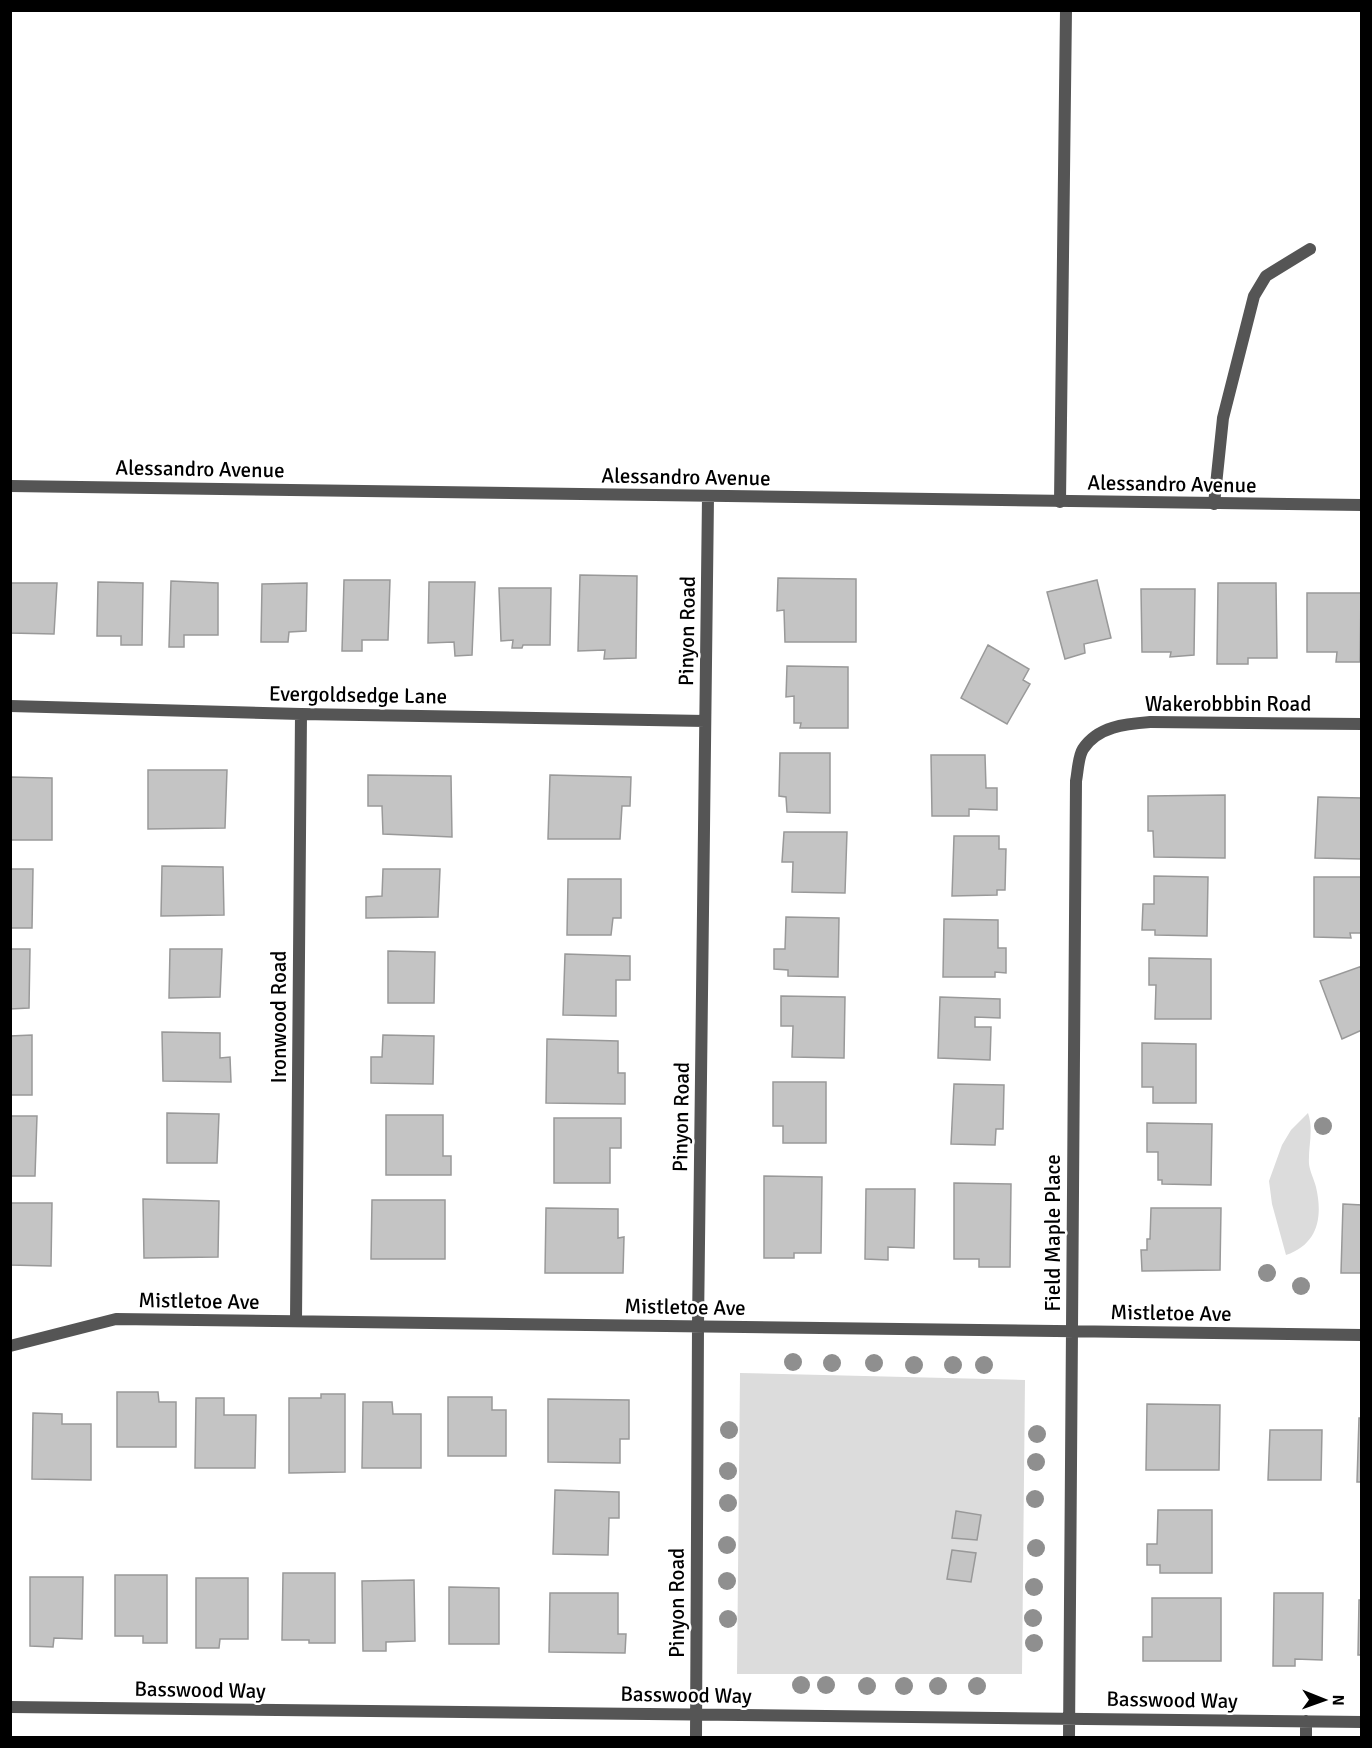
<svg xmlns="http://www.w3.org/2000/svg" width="1372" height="1748" font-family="Signika,sans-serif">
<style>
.green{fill:#dcdcdc}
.building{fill:#c4c4c4;stroke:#999;stroke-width:1.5}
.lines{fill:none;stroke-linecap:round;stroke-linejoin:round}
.lane{stroke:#555;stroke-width:12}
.street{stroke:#555;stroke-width:12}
.tree{fill:#8f8f8f}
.labels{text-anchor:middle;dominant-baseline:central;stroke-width:5;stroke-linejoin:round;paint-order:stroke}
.street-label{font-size:21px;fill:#000;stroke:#fff}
</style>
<rect width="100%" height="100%" fill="#fff"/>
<path class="green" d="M1308,1113C1314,1131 1308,1146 1309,1164C1310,1172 1314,1179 1316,1187C1323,1217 1318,1244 1286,1255L1272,1204L1269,1181L1282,1145L1291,1130Z
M740,1373L1025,1380L1022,1674H737Z"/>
<path class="building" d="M580,575L637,576L636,658L604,659L605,650L578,651Z
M778,578L856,579V642H785L784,610L777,611Z
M344,580H390L388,640H362V651H342Z
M1097,580L1111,638L1084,644L1085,653L1065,659L1047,592Z
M171,581L218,583V635H184V647H169Z
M98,582L143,583L142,645H121V636H97Z
M429,582H475L472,655L455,656L454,642L428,643Z
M10,583H57L54,634L10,633Z
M307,583L306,631L289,632L288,642H261L262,584Z
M1218,583H1276L1277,658H1248V664H1217Z
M499,588H551L550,645H523L522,648H512L513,640L501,641Z
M1141,589H1195L1194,655L1170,657L1171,652H1142Z
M1307,593H1361L1360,662H1336L1337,652H1307Z
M988,645L1029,669L1023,680L1030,684L1007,724L961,698Z
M787,666L848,667V728H800L801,723H794V696L786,697Z
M780,753H830V813L787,812L786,797L779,796Z
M931,755H985L986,788H997V810L969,809V816H932Z
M148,770H227L225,828L148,829Z
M368,775L451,776L452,837L383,834L382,806H368Z
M550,775L631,777L630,806H622L620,839H548Z
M10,777L52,778V840H10Z
M1225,795V858L1154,857L1153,831H1148V796Z
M1318,797L1362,798V859L1315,858Z
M784,832H847L845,893L792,892L793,862H782Z
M954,836H999V849H1006L1005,890H997V895L952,896Z
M162,866L223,867L224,915L161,916Z
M10,869H33L32,928H10Z
M383,869H440L438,917L366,918V897L382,896Z
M1154,876L1208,877L1207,936L1155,935V930H1142L1143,904H1154Z
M1314,877H1362V933H1350L1351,938L1314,937Z
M568,879H621V918H613L611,935H567Z
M786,917L839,918L838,977L788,976V970L774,969V949H785Z
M944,919L998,920V948H1006V973L995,972V977H943Z
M10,949H30L29,1008L10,1009Z
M170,949H222L220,997L169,998Z
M388,951L435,952L434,1003H388Z
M565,954L630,956V980H616V1016L563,1015Z
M1149,958L1211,959V1019H1155L1156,985H1149Z
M1362,966V1030L1342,1039L1320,981Z
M781,996L845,997L844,1058L792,1057L793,1026H781Z
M940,997L1000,999V1018L975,1017V1027H991L990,1060L938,1058Z
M162,1032L220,1033V1058L230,1057L231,1082L163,1081Z
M32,1035V1095H10V1036Z
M383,1035L434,1036L433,1084L371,1083V1057H382Z
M547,1039L618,1041V1073H625V1104L546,1103Z
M1142,1043L1196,1044V1103H1153V1087H1142Z
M773,1082H826V1143H783V1126H773Z
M954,1084L1004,1085L1003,1129H996L995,1145L951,1144Z
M167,1113L219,1114L217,1163H167Z
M386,1115H443V1156H451V1175H386Z
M10,1116H37L35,1176H10Z
M554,1118H621V1148H610V1183H554Z
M1147,1123L1212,1124L1211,1185L1162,1184V1180H1158V1152H1147Z
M764,1176L822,1177L821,1253H794V1258H764Z
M954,1183L1011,1184L1010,1267H979V1259H954Z
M866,1189H915L914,1248L888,1247V1260L865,1259Z
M143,1199L219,1201L218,1257L144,1258Z
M372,1200H445V1259H371Z
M10,1203H52L51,1266L10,1265Z
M1343,1204L1362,1205V1273H1341Z
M546,1208L618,1209V1238L624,1237L623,1273H545Z
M1151,1208H1221L1220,1270L1142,1271L1141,1250H1147V1239H1150Z
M117,1392H158L159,1402H176V1447H117Z
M321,1394H345V1472L289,1473V1398H321Z
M448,1397H492V1410H506V1456H448Z
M196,1398H224V1415H256L255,1468H195Z
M548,1399L629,1400V1439H620V1463L548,1462Z
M363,1402H392L393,1414H421V1468H362Z
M1147,1404L1220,1405L1219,1470H1146Z
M33,1413L62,1414V1424H91V1480L32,1479Z
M1359,1418H1362V1482H1357Z
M1270,1430H1322L1321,1480H1268Z
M555,1490L619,1492V1518H609L608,1555L553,1554Z
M1158,1510H1212V1573H1160V1565H1147V1544H1157Z
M956,1511L981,1515L977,1540L952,1538Z
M952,1550L976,1553L971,1582L947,1579Z
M283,1573H335V1643H309V1640H282Z
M115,1575H167V1643H143V1636H115Z
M30,1577H83L82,1639L54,1638L53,1647L30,1646Z
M196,1578H248V1639H220L219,1648H196Z
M414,1580L415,1641L386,1642V1651H363L362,1581Z
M449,1587L499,1588V1644H449Z
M550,1593H618V1634H626L625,1653L549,1652Z
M1274,1593H1323L1322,1660L1295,1659V1666H1273Z
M1152,1598H1221V1661H1143V1637H1152Z
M1359,1600H1362V1655H1358Z"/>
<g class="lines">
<path class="lane" d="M1060,502L1066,10
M1214,504L1223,418L1254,296L1266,276L1310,249"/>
<path class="street" d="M10,486L1362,505
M10,706L301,714L705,721
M296,1321L301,714
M10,1346L116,1319L1362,1335
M10,1707L1362,1722
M696,1738L698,1326L708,497
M1069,1738L1076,781C1078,771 1078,757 1083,749C1098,726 1126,724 1151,722L1362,724
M1306,1738V1721"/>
</g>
<g class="tree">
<circle cx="1323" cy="1126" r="9"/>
<circle cx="1267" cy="1273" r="9"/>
<circle cx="1301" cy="1286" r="9"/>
<circle cx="793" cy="1362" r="9"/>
<circle cx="832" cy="1363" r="9"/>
<circle cx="874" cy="1363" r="9"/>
<circle cx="914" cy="1365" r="9"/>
<circle cx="953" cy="1365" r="9"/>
<circle cx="984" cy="1365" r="9"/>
<circle cx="729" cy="1430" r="9"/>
<circle cx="1037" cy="1434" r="9"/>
<circle cx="1036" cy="1462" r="9"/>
<circle cx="728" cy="1471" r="9"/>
<circle cx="1035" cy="1499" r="9"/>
<circle cx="728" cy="1503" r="9"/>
<circle cx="727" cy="1545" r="9"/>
<circle cx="1036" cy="1548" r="9"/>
<circle cx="727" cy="1581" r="9"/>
<circle cx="1034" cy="1587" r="9"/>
<circle cx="1033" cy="1618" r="9"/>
<circle cx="728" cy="1619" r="9"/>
<circle cx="1034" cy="1643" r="9"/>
<circle cx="801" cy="1685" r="9"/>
<circle cx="826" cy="1685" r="9"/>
<circle cx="867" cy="1686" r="9"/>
<circle cx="904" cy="1686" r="9"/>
<circle cx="938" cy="1686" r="9"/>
<circle cx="977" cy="1686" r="9"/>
</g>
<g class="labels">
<g class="street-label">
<text transform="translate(200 469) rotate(1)">Alessandro Avenue</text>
<text transform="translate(686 477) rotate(1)">Alessandro Avenue</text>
<text transform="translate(1172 484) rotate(1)">Alessandro Avenue</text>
<text transform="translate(687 631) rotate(-89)">Pinyon Road</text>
<text transform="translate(358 695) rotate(1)">Evergoldsedge Lane</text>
<text x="1228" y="704">Wakerobbbin Road</text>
<text transform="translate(279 1017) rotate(-90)">Ironwood Road</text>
<text transform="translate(681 1117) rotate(-89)">Pinyon Road</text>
<text transform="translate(1053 1233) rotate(-90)">Field Maple Place</text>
<text transform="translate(199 1301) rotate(1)">Mistletoe Ave</text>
<text transform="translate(685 1307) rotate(1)">Mistletoe Ave</text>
<text transform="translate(1171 1313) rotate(1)">Mistletoe Ave</text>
<text transform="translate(677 1603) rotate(-90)">Pinyon Road</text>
<text transform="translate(200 1690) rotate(1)">Basswood Way</text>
<text transform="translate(686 1695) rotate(1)">Basswood Way</text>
<text transform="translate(1172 1700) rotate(1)">Basswood Way</text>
</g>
</g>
<rect width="1372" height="1748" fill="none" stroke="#000000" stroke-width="24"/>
<g transform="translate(1324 1700) rotate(91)" stroke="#ffffff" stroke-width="4.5" paint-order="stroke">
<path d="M0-4.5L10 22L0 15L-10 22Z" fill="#000000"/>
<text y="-9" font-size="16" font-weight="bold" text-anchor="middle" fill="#000000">N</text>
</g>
</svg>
